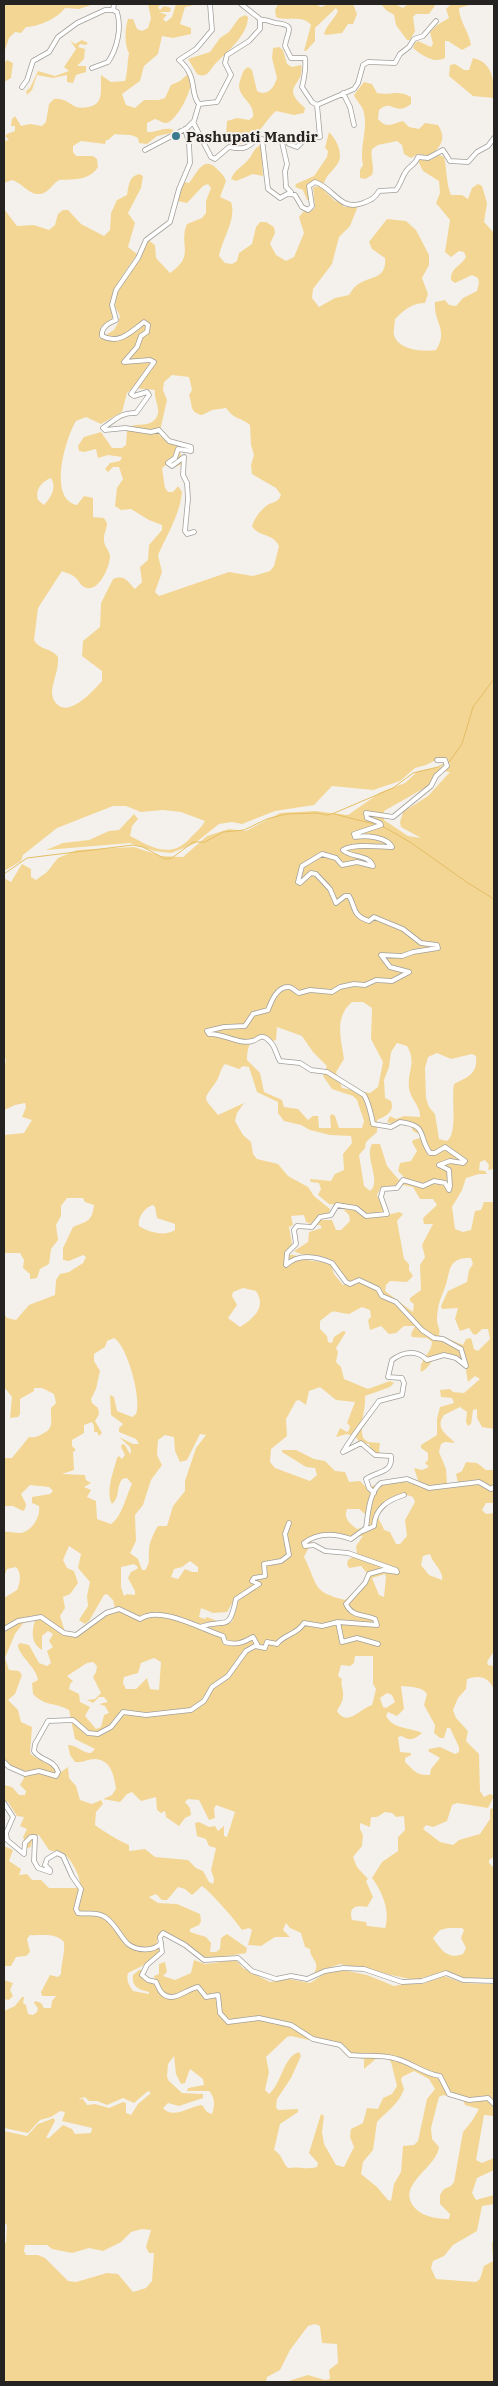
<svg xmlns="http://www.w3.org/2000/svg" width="498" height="2386" font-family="'IBM Plex Serif',serif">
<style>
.green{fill:#f3d694;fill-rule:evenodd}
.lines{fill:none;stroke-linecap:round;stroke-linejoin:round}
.stream{stroke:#e4be63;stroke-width:1}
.minor-casing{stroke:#a19f9a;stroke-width:5.5}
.minor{stroke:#fff;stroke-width:4}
.poi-dot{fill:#3b798f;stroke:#f4f1ec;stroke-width:2}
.labels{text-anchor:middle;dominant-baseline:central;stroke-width:4;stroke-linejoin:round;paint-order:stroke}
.poi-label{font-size:15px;font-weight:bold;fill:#242321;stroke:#f4f1ec;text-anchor:start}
</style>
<rect width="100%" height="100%" fill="#f4f1ec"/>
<path class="green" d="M6,4H94L79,9L65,8C58,18 38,27 26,27L21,33L15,32L9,38L4,53V6Z
M148,4H161L158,7L160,10L164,6L171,8L170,12H159L167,15L163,19L166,22L172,17L176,4H198L185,7L180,24L191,28V34L173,38L162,36L158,54L144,66L140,81L122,94L126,105L135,108L144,100H159L165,98L171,85L180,81L188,74C188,75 191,80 191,81C192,91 176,122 166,123C162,123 159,120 155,119L147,123V132C157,133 164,126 174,130L172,133L157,136L147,144L139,143L138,138C130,133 124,136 115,134L108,140H106L105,144L81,141L73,146V152L76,156H93L97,159L98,167C89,181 74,179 59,180C54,183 51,188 47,191C32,201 25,184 12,180L4,183V141L9,140L5,136L7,134L15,131V126H11L12,119L15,116L21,126L30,124L42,126L46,122L49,104L54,99C64,98 68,103 76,107C80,108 84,108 88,107C105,104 100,89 101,75L111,82L125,81C128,72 127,63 129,53C124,45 125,28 128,19H133L137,29L142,31L148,28L151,18Z
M278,4H315L321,7L329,4H353L357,14L353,24H348L342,33L326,35L324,34C327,24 334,20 338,11L336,8L315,28V41L306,51H304L311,25C302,14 287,22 276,17L275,10Z
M381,4H395L403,8L408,4H436L429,14H416L413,17L415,31L410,40H407L396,25L394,15L386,10Z
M451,4H473L459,8C459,21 469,31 471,45L462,50L448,41H445V58C433,64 422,55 413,48L415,43L418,41L431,47L433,44L430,32L437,25L449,18L446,9Z
M245,15L248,17C248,35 227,52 215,64C212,67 209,74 205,75C202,76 199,75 197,74L188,59L210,52L220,38L229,32L239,18Z
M70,40L75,44L82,40L88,43L86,45L80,44L78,47L85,49L84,59L77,66H86V72L76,75L73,83L67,82V75L53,78L37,75L32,90L27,95L26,91L30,88L38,71L55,76L69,71L64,67L76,49Z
M279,47L283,50L287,64L292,67L301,65C306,86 278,85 305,108L304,113L294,115L276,111C263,121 248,160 226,136L227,121L237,118L249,120L253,117C255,102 239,99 239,85C240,80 242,74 244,70L248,67L252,70L257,91C267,97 274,88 277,78L272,58L273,48Z
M473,58C493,62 494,81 494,98L473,96L449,76L450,65L455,64L464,70H469Z
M7,60L13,63L11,78L4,82V63Z
M364,82L372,84L377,93C391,96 397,89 411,97V104C394,117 393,98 379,110L378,119C387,129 392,124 403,121L409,127L419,129L425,123L438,125C447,138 441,149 428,156L418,154L411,158L404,154L402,145L397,141L378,145L372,149C370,158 375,166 372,175L365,179L360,178V170L363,165C359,148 368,130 364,113C363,106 356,101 354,95Z
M329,132C337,140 345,156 336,166C331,173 327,174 324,183H311L307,188L310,199L307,200L303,190L295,187L296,184L314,176L327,157L328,151L325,148Z
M261,145L263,176L253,174L236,181L231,179C235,169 241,168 248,160C253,155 253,148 261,145Z
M439,155L444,157C447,169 446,183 451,195H462L468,199L472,188L478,184L482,186L487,203L484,222L494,233V1169L488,1170L489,1165L485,1160L480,1162L479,1170L485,1171L487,1174H479L466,1178L462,1190L452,1207L455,1229L463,1232L471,1230L475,1211L481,1210L484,1202H494V1429L482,1427L477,1418V1409L473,1410L471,1424L468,1426L466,1422L467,1412L460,1407L444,1415C434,1429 448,1435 455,1443L445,1442L441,1444L439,1452L446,1469L447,1484L458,1483L456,1474L462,1471L466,1462L477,1463L486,1470H494V1503H486L482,1510L486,1514L494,1513V1651L487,1662L488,1665L494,1666V1690C490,1678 480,1674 467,1679L466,1689L458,1698L453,1710L456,1718L468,1731L466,1741L479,1754L480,1791L484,1797L490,1794L494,1796L488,1808L457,1803L452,1805L447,1821L433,1827L426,1825L423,1829L440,1842L453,1845L459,1840L480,1834L490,1819V1809L494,1808V1857L489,1860V1863L494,1868V1978L465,1979L445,1972L414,1980L340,1964L314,1973C321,1961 310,1960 310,1949L305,1947L301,1933L290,1928L286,1923L283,1930L290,1937H275L261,1946L248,1945L252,1930L249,1928L242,1930C237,1922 208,1889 202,1886L192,1895L185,1889L178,1887L167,1900H162L156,1894L149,1897L158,1903L177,1904L200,1914L201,1921L199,1925L190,1929V1932L206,1937L211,1943L210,1952H216L220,1949L221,1938L227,1934L247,1948L246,1953L208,1959L162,1932L159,1934L156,1946L161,1949V1952L142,1966L128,1973C126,1981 129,1985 133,1991L149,1994V1992C139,1990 131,1986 133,1975L139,1970H142L143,1978L149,1982L155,1981L154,1976L159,1974V1964L165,1962L167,1972L163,1976L175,1980L191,1973L194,1960L205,1964L236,1960L243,1968L270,1982L289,1979L310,1983L326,1973L343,1970L367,1975L394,1986L409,1983L422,1984L444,1976L463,1983L494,1984V2116L484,2115L476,2160L482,2163L494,2158V2170L477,2178L472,2193L476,2200L494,2195V2204L482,2206L477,2231L453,2245L444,2256L433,2261L431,2268L436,2279L476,2282L480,2279L484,2266L493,2261L492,2243L494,2240V2382H285L308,2375L325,2380L330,2379L329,2370L338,2363L337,2344L322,2343L320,2326L315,2324L308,2326L290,2350L280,2370L267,2377L266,2382H4V2245L6,2242L7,2225L4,2223V2131L27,2136L38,2124L54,2118L55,2121L46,2138H49L63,2125L72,2129L75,2134L91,2133L92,2128L62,2121L65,2112L60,2111L51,2117L40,2120L28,2133L4,2128V2011L15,2006L22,1997H24L23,2003L26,2005L28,2014L33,2015L37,2012L38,2008L34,2003L35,2001L41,2003L44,2008H51L52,2001L56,1996H42L41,1992L50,1975L58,1977L61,1974C61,1963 65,1954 64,1942C54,1932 42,1936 30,1935L27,1939L30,1952L26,1956L16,1957L11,1966H4V1846L13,1850L9,1861L21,1869L19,1875L27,1874L32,1880H41L49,1888H76L80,1884C80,1875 70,1856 61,1852C57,1851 53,1852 49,1850L39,1835H33L31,1847L27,1848L23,1837L27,1829L20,1826L24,1817L17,1816L8,1802L4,1801V1785L12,1787L19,1795H25L26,1791L20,1785L24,1778L23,1772L4,1764V1598L17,1590C20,1583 22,1573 16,1567L7,1569L4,1577V1532C10,1531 14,1533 20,1533C31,1532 41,1517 39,1506L32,1503V1497L50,1494L53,1491L49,1487L30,1485L21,1494L26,1504L25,1509L23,1511L13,1506H4V1458H12L29,1437C37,1438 38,1436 44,1433C55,1427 50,1419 51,1408L56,1403L54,1394L42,1388H34V1391L20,1399V1414L18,1417L10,1418L12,1397L4,1387V1314L7,1318L16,1320L29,1305L55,1295L56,1280L60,1274L69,1272L83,1263L86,1257L83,1255L69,1261L63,1260V1248L73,1227C86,1221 92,1223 94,1205L85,1202L83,1198H67L61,1206V1216L56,1225L58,1240L51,1249L49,1264L40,1269L37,1278L30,1279V1274L23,1268L24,1260L20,1253H4V1135L24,1133L32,1120L22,1117L26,1107L25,1103L15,1105L4,1110V1069L6,1060L4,1055V878L11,882L22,864L31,869V877L36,880L47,872L58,858L77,850L134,847L161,856L183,857L207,836L229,829L246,831L280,813L315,811L348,815L381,792L405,783L418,771L450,765L448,760L440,758L426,765L415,768L400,781L373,790L332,786L314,805L275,811L242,824L232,822L219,824L194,844L171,853L154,851L130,843L46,850L63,843L89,840L109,831L119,830L134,814L138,819L132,826L130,836C153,848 172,860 192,836C197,831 202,827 205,821L181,812L163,810L141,812L126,806H113L57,828L23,855L21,861L4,871V209L17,226L34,225L49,230L55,225L58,214L63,210H68L81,224L104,236L110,230L111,213L117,200L127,195C129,186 128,177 139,174L143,176L141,188L128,213L135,223L128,247L137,254C126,273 104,293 114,317L101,327L99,339L114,330L118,323L120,316L115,306L117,293L141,256L148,240L155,245L156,258L170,273C196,255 178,245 187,224L202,218L206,213V201L211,188L208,184L203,186L187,203L178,201L180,190L184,182L189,183C196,175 203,155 216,168C220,172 224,175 226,181L220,197L231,202C237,219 222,239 219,256L225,263L232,264L237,261L239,253L252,244L256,227L260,222H266L274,227L275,233L270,244L276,255L286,261L294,257L304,233L299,217L304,211L309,212L315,208L313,187L320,186L335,201L340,202L344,207L358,206L350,226L339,237L332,264L313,289L312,298L319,307L335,298L349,295C351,292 353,288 356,286C368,275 387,281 385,258L372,249L369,242L387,219L406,221L416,230L429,255V265L422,278L428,294L425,303C412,303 404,310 395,319C395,323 393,331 394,335C398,350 423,352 436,350C449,330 433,322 435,302L445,300L449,305L456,306L463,298L477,291L479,283L478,278L472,275L455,283L451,280C450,268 460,267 466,257L464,252L459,251L451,257L445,252L450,220L436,203L440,193L439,181L423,171L418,161L419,159L431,160ZM172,375L189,377L192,390L189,395C193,406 189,412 202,415L212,410L226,408C236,421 239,416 250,425L251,445L254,455L251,465L252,474L276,488L281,495C278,504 272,501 266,506C260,511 254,519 252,526C258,537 273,533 279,546L274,566L270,571L253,576L229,572L159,596L155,592L162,572L158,555C167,535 180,514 182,492L178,486L173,492H168L165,488L162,468L166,465L173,468L182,464L180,450L190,451L189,447L168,442L159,435L167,400L163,390L164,382ZM133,388L155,390C153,401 166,415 150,423C144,426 137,423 130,427L127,431L126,445L122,448H112L101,432L84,437L78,446L79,451L84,452L96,449L98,458L108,455L122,457L120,461L110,463L105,469L108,472L113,467H119L123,479L117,488L115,506L121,510L131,509L149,520L162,525V530L149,545L148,560L140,567L142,582L135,589C128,582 125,574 113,579L101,603L100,627L83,641L82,656L102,671V681C94,690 71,716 58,705C54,702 52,697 52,692C53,679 59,670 58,657C52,648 39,650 34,640L38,608L62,571C66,573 72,574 76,578C80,582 81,587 87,588C99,591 110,567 110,556C109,549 103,546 104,538C104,533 107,529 107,523L104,518L93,517V498L84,496L77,505C47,499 66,437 76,421L86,417L101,424L122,412L127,393ZM51,478C57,488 51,497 44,505L38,500C35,490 41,482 51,478ZM443,771L450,772L428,796L403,812L400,822L401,827L421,838L408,836L384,820V811L428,786ZM352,1002H363L372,1008L371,1039L383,1062L378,1087L370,1093L342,1088L336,1072L344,1059C341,1039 334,1017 352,1002ZM277,1027L302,1036L313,1052L327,1066L323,1076L332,1089L353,1096L357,1100L364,1121L362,1128H339L335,1116L332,1114L330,1116L331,1128H319L318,1116H313L308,1120L298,1109L284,1107L282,1100L264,1092L260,1073L247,1060C247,1047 250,1037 265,1035L273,1041L276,1040ZM397,1043L407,1046C417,1063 407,1071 409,1088C410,1099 421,1106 420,1117L404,1116L396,1119L390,1116L387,1122L392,1124C398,1119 403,1119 410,1122L413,1131L421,1135L420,1138L413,1140L412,1142L417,1151L411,1161L400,1163L398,1171L404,1177L399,1180L387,1166L380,1144H372C364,1158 382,1181 370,1191L364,1186L359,1155L365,1148L366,1142L377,1132V1120C386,1116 395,1112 391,1101L385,1098L384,1080L389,1067L391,1052ZM437,1053L451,1059L472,1054L476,1056C478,1074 468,1077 454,1084C451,1099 458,1133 447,1141L439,1139L435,1114L429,1107L426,1098L425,1068L428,1057ZM225,1064L239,1069L243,1066L249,1067L257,1092L278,1102V1113L284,1121L301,1125L310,1130L330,1135L351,1136L352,1143L343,1154L344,1170L335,1174L331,1181L310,1179L311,1182L319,1183L321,1189L318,1195L329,1204L358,1207L355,1210L343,1209L349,1215L350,1221L341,1230H336L332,1220H318L316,1225H320L322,1228L309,1232L308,1242L294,1251C304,1257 318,1255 329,1259C340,1264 340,1276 349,1282L357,1279L363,1280L343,1285L334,1274L331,1265C321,1260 316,1262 307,1260C297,1256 296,1254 284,1255L292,1244L289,1227L293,1225L291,1216L304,1215L306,1222L310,1224L320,1215L329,1214L330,1209L314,1196L308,1187L288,1176L278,1164L257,1159L253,1154L251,1142L243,1135L235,1121L237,1113L244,1103L218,1115C203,1096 202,1102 216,1082C220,1076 220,1069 225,1064ZM403,1185L413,1187L420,1199H433L437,1205L423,1218L424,1224H433L422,1245L425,1257L420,1265L421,1290L410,1298V1301L414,1304L413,1312L385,1291L386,1285L390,1281L407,1282L413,1276L409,1270V1264L404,1259L397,1221L403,1214L399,1212L387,1215L377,1195L381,1187ZM153,1205L155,1207L157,1218L175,1224V1230C165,1237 148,1232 139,1226C137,1218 145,1207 153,1205ZM471,1258L473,1264L469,1270L467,1282L448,1291L441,1306L442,1309L458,1308L455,1319L460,1331L469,1328L473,1334L476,1335L482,1329H488L490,1339L478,1351L474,1349L471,1338L466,1339L463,1345L439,1335C441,1329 437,1326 437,1320C437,1309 440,1299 444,1290C451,1275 445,1257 471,1258ZM243,1288L256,1291C267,1307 253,1319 240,1327L228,1318L237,1305L232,1296L233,1292ZM362,1307L370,1310L371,1317L368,1320L370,1330L381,1326L389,1334L396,1333L404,1326H415L411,1334L412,1337L427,1338L432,1342C432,1353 418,1360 421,1372C426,1370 429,1365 433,1360C443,1348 457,1357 468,1364L466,1371L468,1382L475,1376L480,1379L464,1393L453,1392L450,1389L440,1390L441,1397L452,1398L454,1403L440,1407L437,1419V1435L421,1445V1448L428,1453V1460L425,1463L429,1467L422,1470L414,1468L420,1486L406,1482H383L367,1488L360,1481L349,1482L345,1472L335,1471L325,1461L314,1459L296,1450H282V1452L306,1467L315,1468L317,1475L310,1481L275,1468L270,1462L271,1449L287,1436L286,1419L296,1401L299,1400L306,1405L309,1391L320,1387L336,1400L355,1402L347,1423L350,1426L349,1430L347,1432L340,1428L336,1437L347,1434L356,1437L359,1442L369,1444L371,1453L381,1454L379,1451L380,1443L368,1442L363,1438C359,1421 366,1412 365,1396L390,1387L394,1383L390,1381L368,1389L344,1379L341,1367L336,1362L338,1352L336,1348L346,1332L343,1331L334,1337L332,1343L328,1342L327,1336L320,1329V1321C337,1308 328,1311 349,1314ZM114,1338C127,1345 142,1399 136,1414L132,1417L117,1411L114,1397L110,1395L111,1415L123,1424L119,1428V1432L136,1439L139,1444H133L119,1437L130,1447L131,1452L130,1454L125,1445L122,1444L121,1447L125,1455L122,1459L119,1456L117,1458C114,1470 105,1492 112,1504C120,1498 116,1488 122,1479L127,1478L132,1484C126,1496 122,1517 111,1524L97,1519L96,1501L87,1497L91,1490L84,1487L91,1483L86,1480L85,1475L62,1474L74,1470L73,1452L76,1450L72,1446V1440L84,1433V1425L92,1422L94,1426V1432H97L99,1436L102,1433L95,1421L99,1414L98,1408L92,1403L91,1399L96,1389L100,1371L94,1361V1354L105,1347L107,1341ZM200,1434L206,1435L196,1448L185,1481V1491L173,1506L167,1526H158C154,1532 149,1543 149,1550C148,1558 151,1562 145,1570H142L138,1559L130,1553L136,1541L135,1515L143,1505L151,1480L162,1465L157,1455L158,1440L165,1435L174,1437L175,1451L180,1462L187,1460ZM404,1494L413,1497L415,1502L405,1520L407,1536L400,1544H396L390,1532L384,1530C383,1525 379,1522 378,1516C378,1502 393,1496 404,1494ZM347,1509H359L365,1514L366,1523L362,1528L357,1529C350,1524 343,1518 347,1509ZM331,1532L349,1537L363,1536L356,1546L357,1554L348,1560L347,1564L349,1568L361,1566L367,1573L363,1584L345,1600C311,1592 318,1584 304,1557L313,1539ZM69,1546L81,1554L78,1568L90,1582L87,1596L88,1606L79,1620L85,1624L89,1621L104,1595L107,1594L113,1600L115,1608C97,1614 90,1636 70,1637L66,1635L60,1616L65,1608L63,1597L70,1594L78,1583L74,1571L67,1568L63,1560ZM430,1554C432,1563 444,1571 442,1580L429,1575L421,1565L423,1556ZM190,1561L198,1567V1572H192L185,1569L178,1579L171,1577L174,1569L182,1567ZM134,1564L138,1567L137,1569L131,1572L128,1578L135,1591V1595L127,1594L124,1596L121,1587V1567ZM385,1574L386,1577L384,1597L379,1595L372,1578ZM237,1595L239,1599L232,1622L225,1624L207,1617L205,1619L199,1617L201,1608L213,1613L227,1612ZM35,1620C32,1631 30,1643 42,1650V1636L48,1631L53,1634L49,1641L53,1647L47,1651L51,1663L47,1666L39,1663L29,1645L20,1643L18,1645C18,1655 37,1668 38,1680L32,1683L33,1694C45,1707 55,1702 69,1710L75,1739L95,1749L91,1753C82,1753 77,1745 68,1745L70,1755L75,1762C83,1763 88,1759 95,1759C112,1760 114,1777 116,1789L112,1795L103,1799L120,1802L127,1794L132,1792L141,1801L156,1797L157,1810L161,1813L165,1811L166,1817L179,1826L185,1818L191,1815L190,1808L185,1802L188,1799L199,1800L209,1820L215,1818L214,1809L216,1805L235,1812L227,1837L224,1836V1826L218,1831L215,1826L209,1827L199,1822L195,1823L197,1836L206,1839L209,1846L216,1848L211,1870L214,1879L213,1884L209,1882L203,1871L196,1868L188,1860L155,1857L145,1849L129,1851V1845C117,1840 105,1832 95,1825L96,1812L103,1804L101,1800L92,1804L80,1800L76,1786L69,1778L68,1767L61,1772H55C52,1761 37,1761 30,1753L32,1727L21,1722L18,1710L8,1700L15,1694L22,1675L19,1671L9,1670L5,1658L15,1634L24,1622ZM355,1656H373V1684L376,1689L372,1705C360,1708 348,1728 337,1711C339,1706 343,1703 343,1696C344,1690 340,1686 342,1679L338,1676L341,1665L350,1666L354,1663ZM154,1658L161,1662L159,1690L150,1689L147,1678L136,1689H126L123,1683L124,1677L138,1673L141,1663ZM93,1662L97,1666L96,1672L93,1677L101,1693L95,1699L87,1700L93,1703L99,1697H104L108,1702L99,1704L105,1706L109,1713L104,1715L101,1727L96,1729L85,1716L90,1707L80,1702L79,1694L69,1689L70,1684L73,1681L67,1676L87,1663ZM401,1686C409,1687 422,1686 427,1694L424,1705L435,1725L434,1733L440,1738H444L447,1728H450L459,1747V1752L455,1754L440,1747L429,1749L428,1751L440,1758L431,1769L430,1775C416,1776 414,1770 405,1762V1758L411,1755V1753L400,1752L398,1737L402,1736C410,1742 415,1739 422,1733C410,1727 394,1730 386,1716L388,1712L397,1716L404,1709ZM387,1693L392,1695L395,1702L386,1708L383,1707L380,1698ZM385,1812L392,1813L396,1817L404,1816L405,1830L398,1837V1851L382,1862L372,1878C381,1890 391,1910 385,1928L367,1926L366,1922L352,1920C348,1906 357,1905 367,1907L373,1897L366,1881L368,1879L357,1867L353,1857L362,1846L363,1835L360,1829V1823L370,1827L371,1817H377ZM448,1928H462L464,1930L461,1938L466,1948L463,1954C448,1960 441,1950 433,1938L440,1930ZM291,2036L340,2047L346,2055L364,2059V2069L378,2057L387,2058L391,2062L397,2086L392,2094L383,2098L378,2109L367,2108L363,2123L351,2129L350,2137L354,2147L344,2167L336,2165L324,2144L322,2132L324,2116L321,2114L309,2153L318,2163L317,2167C307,2170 299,2166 288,2168C282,2162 282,2154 274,2150L280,2124L298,2112V2109L278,2110L276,2107L277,2099L291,2078L301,2056L299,2052C283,2057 282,2083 269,2094L265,2090L269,2072L266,2057L287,2037ZM174,2056L176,2074L181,2084L185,2083L190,2069L203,2079L204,2085L188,2088L187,2091H209C215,2097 215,2106 212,2114L207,2112L202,2105C190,2106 173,2120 163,2108L168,2103L179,2106L203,2098V2094L182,2093L169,2081L167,2077L168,2064ZM414,2071L429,2079L435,2089L427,2099L418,2141L414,2145L403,2146L401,2172L394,2184L391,2201L388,2200L377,2187L361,2174L363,2162L373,2150L377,2122C387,2111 399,2104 404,2089L401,2080L402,2077ZM148,2091L151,2093L138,2104L131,2115L126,2113V2103L123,2102L109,2108L95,2104L87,2105L83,2099H78L85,2097L89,2101H97L107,2105L123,2098L134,2103ZM443,2095L463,2100L465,2105L479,2109L472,2121L463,2132L454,2182L451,2186L444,2189L440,2195V2204L450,2214L449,2219C438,2219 424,2217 416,2209C393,2186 437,2168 439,2147L432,2139L431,2128L439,2097ZM142,2229L151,2230L146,2247L149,2253H154L152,2281L146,2288L133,2292L118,2274L107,2273L76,2282L68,2281L45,2258L38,2255H26L24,2251L25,2245H47L52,2249L72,2253L89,2248L103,2251L121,2242L131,2232Z
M4,1980L13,1983L10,1990L13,1996L9,2000L4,1999Z"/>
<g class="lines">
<path class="stream" d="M334,814L378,825
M382,826L410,842L468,883L494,899
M4,874L27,858L133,845L143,847L165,859L172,858L193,842H205L223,832L244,830L267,819L286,814L317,813L327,815L332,814L393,788L413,773L438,767L450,761L462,744L473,707L494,679"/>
<g class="minor-casing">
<path id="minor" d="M260,20C266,19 270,22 276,23C297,25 287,31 285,46L291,58H305C306,67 304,79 302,87L312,102L317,105L354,89L358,83L363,65L368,62L395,63L400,54L409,47L414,39L423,36L436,21
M92,68L108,62C117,49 122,28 117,12L113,10
M22,87L27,80L33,61L49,52L58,37L77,23L105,10H113L114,4
M343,93L350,107L354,125
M199,104C189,93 199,77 179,60L196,49L212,30L210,4
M193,122L211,157L215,159L229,147C240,149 247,150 255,140L262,139L268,189L280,198L291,192L286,187L285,171
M185,129L189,143L190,163L179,189L170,222L146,240L138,258L116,290L112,305L116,320C109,323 101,327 102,336C119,345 131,332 144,322L148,325L147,332L141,336L137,347L124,362L150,360L154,362L131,394L134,396L147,392L149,395L136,413C121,412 115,420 103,428L105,430L125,428L151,432L159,430L169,441L191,447V451L178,449L175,458L168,463L172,466L184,457L183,475L187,483L188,499L185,531L187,534L194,532
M145,150L187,128L194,121L199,104L217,102L231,75L225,63L227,55L249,41L260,29V19L241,4
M285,172L287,164L281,138L284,136L289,144L297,147L305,139L320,137L317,105
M290,194L295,195L302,207L308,210L312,206L309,186L315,182C334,188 340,212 363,203C371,200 375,198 379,191L396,190C401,184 402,176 407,170C411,165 416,164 418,157L428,158L443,150L450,161L468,162L477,152L488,146L494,138
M374,1493L369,1488L366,1479C376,1471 393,1474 391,1456L375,1455L361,1443L343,1452C354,1433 367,1418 379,1401L402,1395L404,1383L402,1378L388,1377L392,1360C404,1351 417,1350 427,1360L444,1355L456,1358L466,1366L461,1349L443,1339L434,1338L422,1330L396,1302L382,1296L378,1289L359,1280L350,1284L346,1282L332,1263C316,1256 299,1253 286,1265L287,1253L296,1244L294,1230L297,1226L312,1227L320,1217L331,1215L337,1205L356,1208L366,1216L387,1214L381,1197L383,1189L397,1188L403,1180L423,1186L434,1181L445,1183L449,1190L450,1186L449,1170L439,1165L450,1161L463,1163L465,1161L445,1147L435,1153H430C417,1135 429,1126 400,1122L391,1127L373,1124C372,1117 368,1101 364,1095L327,1072L311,1070L300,1063L280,1061C275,1053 276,1045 266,1038C260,1034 258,1040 252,1041C239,1045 223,1033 209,1034L207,1031L224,1027L245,1026L253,1014L268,1010C271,1002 277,986 289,987C292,987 296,992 299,993L310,990L332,992L340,987L354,984L365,985L376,980L392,981L409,972L390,967L381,955L402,956L413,952L438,948L437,945L421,943L403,929L374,917L369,921C351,915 356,907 349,896H345L336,903L330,889L316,874L311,873L300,883L298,882L302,866L322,854L336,858L342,865L357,862L373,866C369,854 350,858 343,850C352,843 381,847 392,847C387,837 366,835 355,837L354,834L381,825L380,823L367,818L366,813L393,817L431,786L436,776L447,766L445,760H437
M363,1531L374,1526C375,1508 388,1500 404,1495
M338,1622L342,1642L357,1638L378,1644
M200,1627C226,1618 229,1633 236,1599L259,1584L252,1581L254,1578L265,1576L264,1564L281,1561L289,1555L285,1534L289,1523
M4,1629L18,1621L41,1617L64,1633L76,1635L106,1613L119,1609L140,1619C160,1605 201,1629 223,1636L225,1642C236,1646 244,1642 253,1637L258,1646
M4,1762L9,1767L25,1774L39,1771L56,1776L58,1772C54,1759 40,1761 34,1751L35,1744L48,1721L73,1720L88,1733L98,1734L111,1727L123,1712L146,1715L191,1710L204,1701L212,1687L228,1676L246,1651L255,1646L265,1648L267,1642L277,1644C284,1634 297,1635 304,1623L322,1626L338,1622L377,1625L375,1619C363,1614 352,1617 346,1604L365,1583L369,1574L383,1570L397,1572L396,1570L348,1553L325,1551L314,1545L305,1546L304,1543C318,1532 334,1533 351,1539L366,1528C368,1514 369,1492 381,1483L407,1479L429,1488L479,1482L491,1489L494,1487
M4,1803L13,1817L6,1833L7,1840L24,1854L25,1843L31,1837H35L34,1861L38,1868L50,1872V1870L45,1865L47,1859L57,1853L63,1856L72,1876L81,1889L76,1909L78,1913C87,1915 96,1911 105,1917C115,1923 121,1938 128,1944C137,1951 154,1952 161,1943
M494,1981L463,1980L446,1973L422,1981L402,1982L364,1969L343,1968L325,1971L307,1979L291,1976L276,1979L252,1971L238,1958L204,1960L185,1945L163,1933L160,1937L162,1952L147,1965L142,1975L148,1980L156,1982C158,1986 159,1990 162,1993C173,2004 186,1989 198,1987L206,1997L218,1995L220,2013L228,2022L259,2018L291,2025L313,2039L340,2045L350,2055C366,2057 381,2054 397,2059C412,2063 424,2074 440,2076L449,2094L469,2100L488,2098L494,2104"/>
</g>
<use href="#minor" class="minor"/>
</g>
<circle class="poi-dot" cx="176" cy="136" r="5"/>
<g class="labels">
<g class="poi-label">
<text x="186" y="136">Pashupati Mandir</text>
</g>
</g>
<rect width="498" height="2386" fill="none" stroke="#242321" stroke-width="10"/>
</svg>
